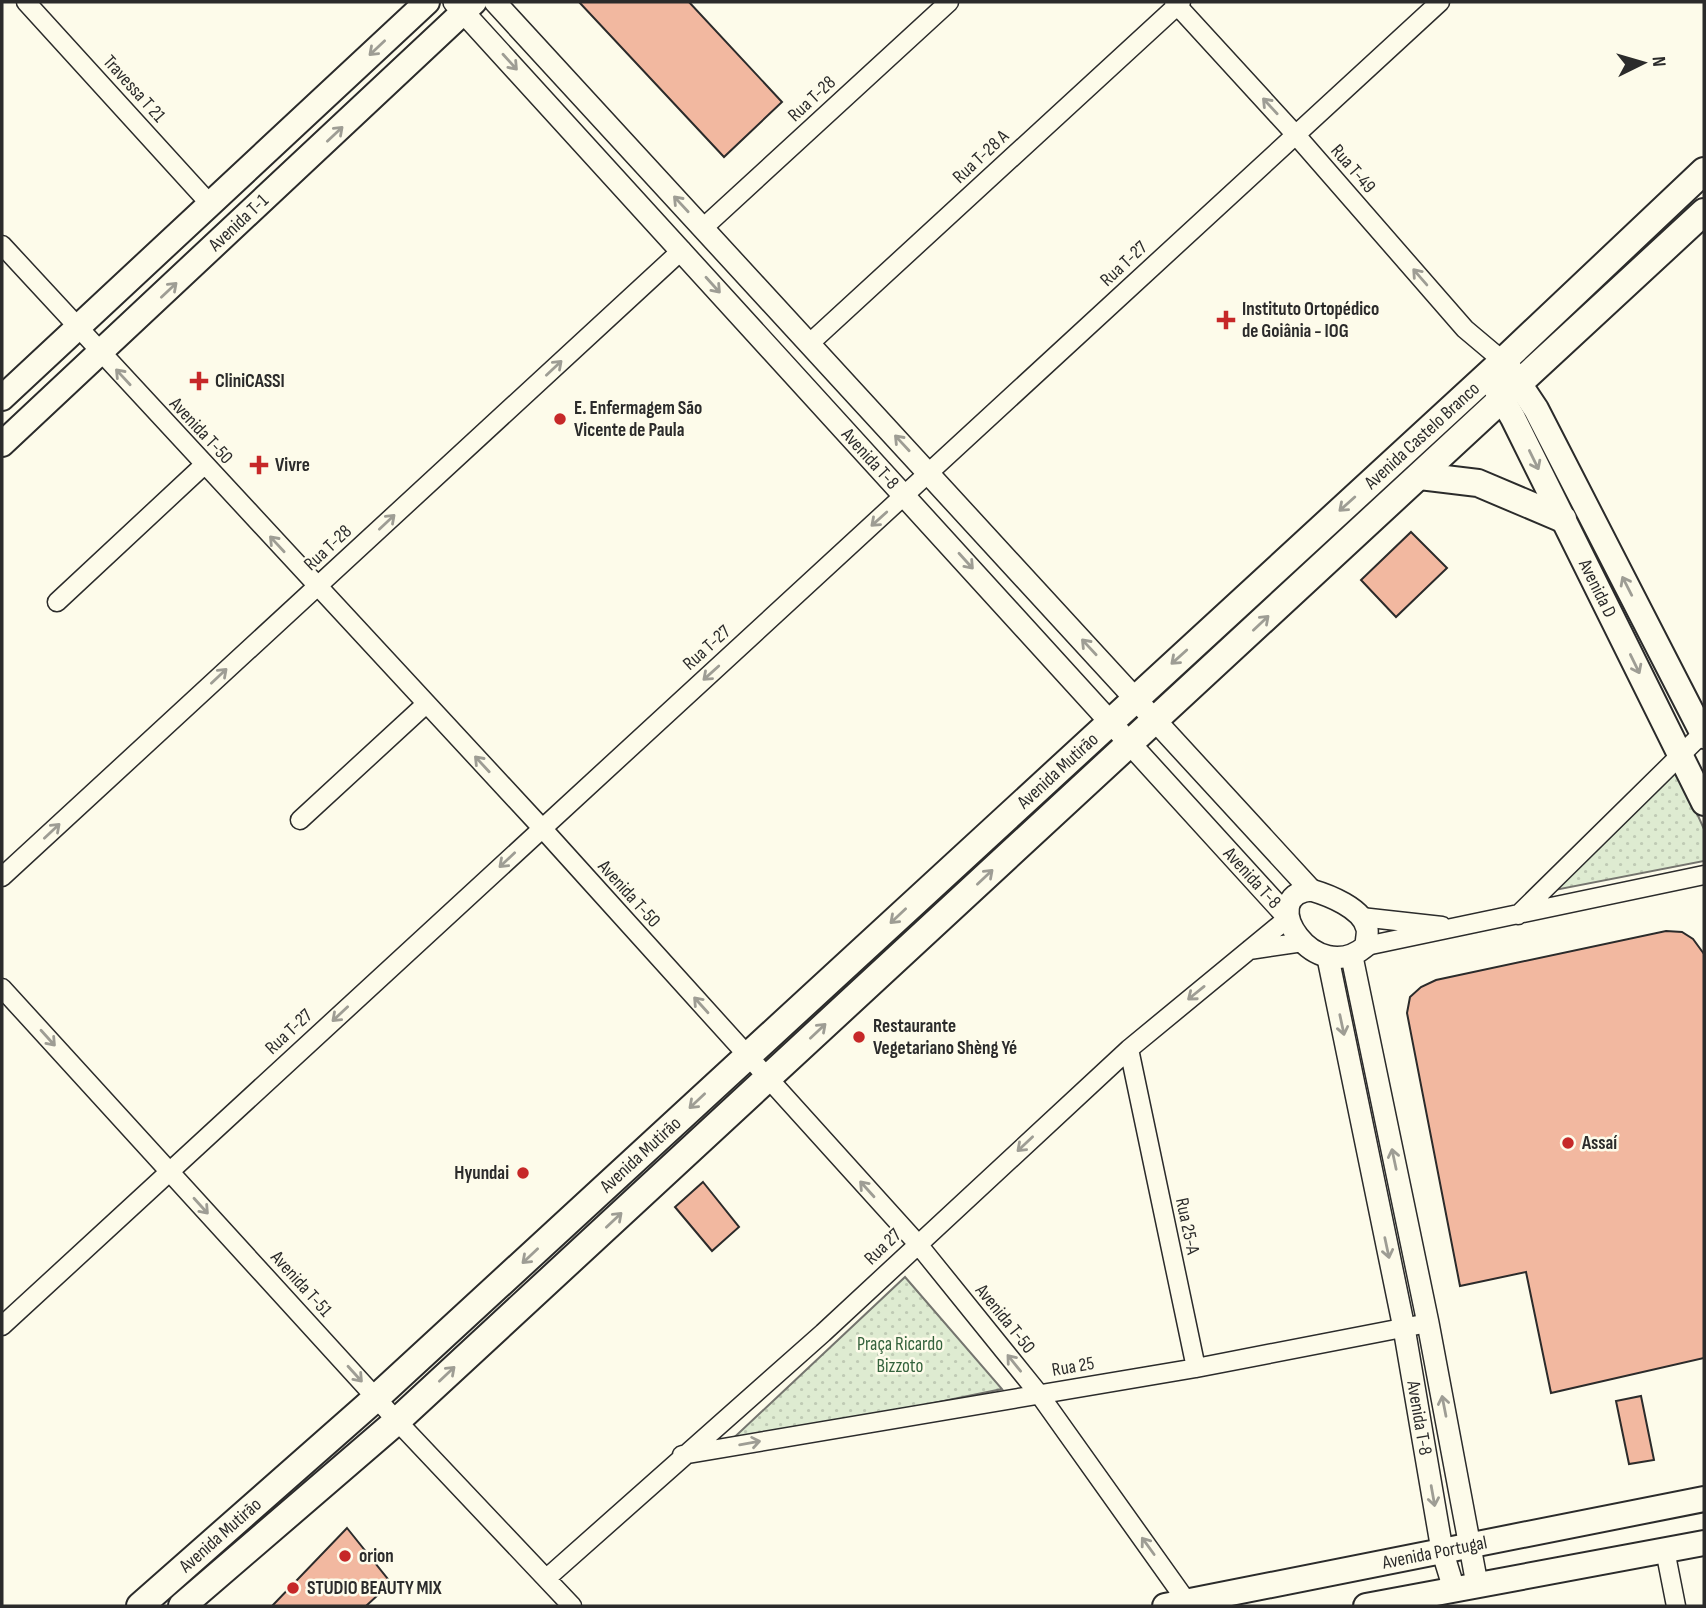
<svg xmlns="http://www.w3.org/2000/svg" width="1706" height="1608" font-family="'Sofia Sans Condensed',sans-serif">
<style>
.grass{fill:url(#grass-dots);stroke:#74746e;stroke-width:2}
.building{fill:#f2b8a0;stroke:#2b2b2b;stroke-width:2}
.lines{fill:none;stroke-linecap:round;stroke-linejoin:round}
.minor-casing{stroke:#2b2b2b;stroke-width:21}
.tertiary-casing{stroke:#2b2b2b;stroke-width:24}
.secondary-casing{stroke:#2b2b2b;stroke-width:28}
.primary-casing{stroke:#2b2b2b;stroke-width:30}
.minor{stroke:#fdfbea;stroke-width:18}
.tertiary{stroke:#fdfbea;stroke-width:21}
.secondary{stroke:#fdfbea;stroke-width:24}
.primary{stroke:#fdfbea;stroke-width:26}
.oneway{stroke:#9e9d94}
.poi-dot{fill:#c62828;stroke:#fdfbea;stroke-width:2.5}
.labels{text-anchor:middle;dominant-baseline:central;stroke-width:5;stroke-linejoin:round;paint-order:stroke}
.street-label{font-size:19px;fill:#2b2b2b;stroke:#fdfbea}
.poi-label{font-size:19px;font-weight:bold;fill:#2b2b2b;stroke:#fdfbea;text-anchor:start}
.park-label{font-size:19px;fill:#34623c;stroke:#fdfbea}
</style>
<defs>
<pattern id="grass-dots" width="8" height="8" patternUnits="userSpaceOnUse" patternTransform="scale(1.75)"><rect width="8" height="8" fill="#deebd1"/><path d="M2 2h.1M6 6h.1" fill="none" stroke="#bfcab4" stroke-width="1.8" stroke-linecap="round"/></pattern>
</defs>
<rect width="100%" height="100%" fill="#fdfbea"/>
<path class="grass" d="M1676,767L1704,829V861L1555,890Z
M905,1277L1002,1389L725,1446Z"/>
<path class="building" d="M579,2H689L782,102L724,157Z
M1411,532L1447,568L1396,617L1361,580Z
M1666,931L1682,932L1693,939L1704,954V1358L1551,1393L1526,1272L1460,1286L1407,1013L1410,997L1421,987L1436,980Z
M703,1182L739,1227L712,1251L675,1207Z
M1641,1396L1654,1460L1629,1464L1616,1401Z
M347,1528L391,1583L366,1606H272Z"/>
<g class="lines">
<g class="minor-casing">
<path id="minor" d="M26,2L210,204
M1174,2L1295,134L1465,329L1503,361
M703,228L949,2
M2,245L542,828L917,1243L1039,1394L1190,1606
M810,343L1181,2
M57,602L204,465
M300,820L426,704
M2,877L682,250
M1518,915L1704,732
M1361,917L1442,926
M1366,946L1704,875
M1249,950L1303,942
M2,988L397,1421L572,1606
M1129,1049L1196,1368
M2,1326L1440,2
M682,1455L1196,1368L1428,1323
M1665,1550L1676,1606
M548,1577L823,1333L1129,1049L1288,918"/>
</g>
<g class="tertiary-casing">
<g id="tertiary">
<path id="s1" d="M454,2L1287,916"/>
<path d="M495,2L1311,890"/>
<path d="M1311,890C1328,895 1363,908 1367,929C1368,933 1366,941 1366,946C1315,990 1254,895 1311,890Z"/>
<path d="M1352,957L1428,1323L1477,1584"/>
<path id="s2" d="M1328,958L1404,1328L1442,1550L1454,1589"/>
</g>
</g>
<g class="secondary-casing">
<g id="secondary">
<path d="M1508,367L1536,409L1704,736"/>
<path id="s3" d="M1488,375L1513,418L1704,803"/>
<path d="M2,398L427,2"/>
<path id="s4" d="M2,444L474,2"/>
<path id="s5" d="M1165,1606L1704,1499"/>
<path d="M1366,1606L1704,1543"/>
</g>
</g>
<g class="primary-casing">
<g id="primary">
<path d="M1420,476L1478,483L1563,519"/>
<path id="s6" d="M140,1606L376,1398L1503,361L1704,171"/>
<path d="M182,1606L397,1421L1704,212"/>
</g>
</g>
<use href="#minor" class="minor"/>
<use href="#tertiary" class="tertiary"/>
<use href="#secondary" class="secondary"/>
<use href="#primary" class="primary"/>
</g>
<defs><path id="oneway-shaft" d="M-6 0H5M1.5-3L5.5 0L1.5 3" fill="none" stroke-width="1.6" stroke-linecap="round" stroke-linejoin="round" transform="scale(1.75)"/></defs>
<g class="oneway">
<use href="#oneway-shaft" transform="translate(377 48) rotate(137)"/>
<use href="#oneway-shaft" transform="translate(510 62) rotate(48)"/>
<use href="#oneway-shaft" transform="translate(1270 106) rotate(-133)"/>
<use href="#oneway-shaft" transform="translate(335 134) rotate(-43)"/>
<use href="#oneway-shaft" transform="translate(681 204) rotate(-133)"/>
<use href="#oneway-shaft" transform="translate(1420 277) rotate(-131)"/>
<use href="#oneway-shaft" transform="translate(713 285) rotate(48)"/>
<use href="#oneway-shaft" transform="translate(169 290) rotate(-43)"/>
<use href="#oneway-shaft" transform="translate(554 368) rotate(-43)"/>
<use href="#oneway-shaft" transform="translate(123 377) rotate(-133)"/>
<use href="#oneway-shaft" transform="translate(902 443) rotate(-133)"/>
<use href="#oneway-shaft" transform="translate(1534 460) rotate(64)"/>
<use href="#oneway-shaft" transform="translate(1347 504) rotate(138)"/>
<use href="#oneway-shaft" transform="translate(879 519) rotate(138)"/>
<use href="#oneway-shaft" transform="translate(387 522) rotate(-43)"/>
<use href="#oneway-shaft" transform="translate(277 544) rotate(-133)"/>
<use href="#oneway-shaft" transform="translate(966 561) rotate(48)"/>
<use href="#oneway-shaft" transform="translate(1627 586) rotate(-117)"/>
<use href="#oneway-shaft" transform="translate(1261 623) rotate(-43)"/>
<use href="#oneway-shaft" transform="translate(1089 647) rotate(-133)"/>
<use href="#oneway-shaft" transform="translate(1179 657) rotate(138)"/>
<use href="#oneway-shaft" transform="translate(1635 664) rotate(64)"/>
<use href="#oneway-shaft" transform="translate(711 673) rotate(138)"/>
<use href="#oneway-shaft" transform="translate(219 676) rotate(-43)"/>
<use href="#oneway-shaft" transform="translate(482 764) rotate(-133)"/>
<use href="#oneway-shaft" transform="translate(52 831) rotate(-43)"/>
<use href="#oneway-shaft" transform="translate(507 860) rotate(137)"/>
<use href="#oneway-shaft" transform="translate(985 877) rotate(-43)"/>
<use href="#oneway-shaft" transform="translate(898 916) rotate(137)"/>
<use href="#oneway-shaft" transform="translate(1196 993) rotate(141)"/>
<use href="#oneway-shaft" transform="translate(701 1005) rotate(-132)"/>
<use href="#oneway-shaft" transform="translate(340 1014) rotate(137)"/>
<use href="#oneway-shaft" transform="translate(1342 1025) rotate(78)"/>
<use href="#oneway-shaft" transform="translate(818 1031) rotate(-43)"/>
<use href="#oneway-shaft" transform="translate(48 1038) rotate(48)"/>
<use href="#oneway-shaft" transform="translate(697 1101) rotate(137)"/>
<use href="#oneway-shaft" transform="translate(1025 1144) rotate(137)"/>
<use href="#oneway-shaft" transform="translate(1394 1159) rotate(-102)"/>
<use href="#oneway-shaft" transform="translate(867 1189) rotate(-132)"/>
<use href="#oneway-shaft" transform="translate(201 1206) rotate(48)"/>
<use href="#oneway-shaft" transform="translate(614 1220) rotate(-43)"/>
<use href="#oneway-shaft" transform="translate(1387 1248) rotate(78)"/>
<use href="#oneway-shaft" transform="translate(530 1256) rotate(137)"/>
<use href="#oneway-shaft" transform="translate(1014 1363) rotate(-129)"/>
<use href="#oneway-shaft" transform="translate(355 1374) rotate(48)"/>
<use href="#oneway-shaft" transform="translate(447 1374) rotate(-43)"/>
<use href="#oneway-shaft" transform="translate(1444 1406) rotate(-101)"/>
<use href="#oneway-shaft" transform="translate(750 1443) rotate(-10)"/>
<use href="#oneway-shaft" transform="translate(1433 1496) rotate(80)"/>
<use href="#oneway-shaft" transform="translate(1148 1546) rotate(-126)"/>
</g>
<g class="poi-dot">
<path d="M1222.5 309.5h7v7h7v7h-7v7h-7v-7h-7v-7h7z"/>
<path d="M195.5 370.5h7v7h7v7h-7v7h-7v-7h-7v-7h7z"/>
<circle cx="560" cy="419" r="7"/>
<path d="M255.5 454.5h7v7h7v7h-7v7h-7v-7h-7v-7h7z"/>
<circle cx="859" cy="1037" r="7"/>
<circle cx="1568" cy="1143" r="7"/>
<circle cx="523" cy="1173" r="7"/>
<circle cx="345" cy="1556" r="7"/>
<circle cx="293" cy="1588" r="7"/>
</g>
<g class="labels">
<g class="street-label">
<text transform="translate(134 89) rotate(48)">Travessa T 21</text>
<text transform="translate(812 99) rotate(-43)">Rua T-28</text>
<text transform="translate(981 157) rotate(-43)">Rua T-28 A</text>
<text transform="translate(1353 169) rotate(49)">Rua T-49</text>
<text stroke="none"><textPath href="#s4" startOffset="324">Avenida T-1</textPath></text>
<text transform="translate(1124 264) rotate(-43)">Rua T-27</text>
<text transform="translate(201 431) rotate(47)">Avenida T-50</text>
<text stroke="none"><textPath href="#s6" startOffset="1736">Avenida Castelo Branco</textPath></text>
<text stroke="none"><textPath href="#s1" startOffset="618">Avenida T-8</textPath></text>
<text transform="translate(328 548) rotate(-43)">Rua T-28</text>
<text stroke="none"><textPath href="#s3" startOffset="240">Avenida D</textPath></text>
<text transform="translate(707 648) rotate(-42)">Rua T-27</text>
<text stroke="none"><textPath href="#s6" startOffset="1241">Avenida Mutirão</textPath></text>
<text stroke="none"><textPath href="#s1" startOffset="1185">Avenida T-8</textPath></text>
<text transform="translate(629 894) rotate(48)">Avenida T-50</text>
<text transform="translate(289 1032) rotate(-43)">Rua T-27</text>
<text stroke="none"><textPath href="#s6" startOffset="674">Avenida Mutirão</textPath></text>
<text transform="translate(1187 1226) rotate(78)">Rua 25-A</text>
<text transform="translate(883 1247) rotate(-44)">Rua 27</text>
<text transform="translate(301 1284) rotate(48)">Avenida T-51</text>
<text transform="translate(1005 1319) rotate(51)">Avenida T-50</text>
<text transform="translate(1073 1367) rotate(-10)">Rua 25</text>
<text stroke="none"><textPath href="#s2" startOffset="469">Avenida T-8</textPath></text>
<text stroke="none"><textPath href="#s6" startOffset="107">Avenida Mutirão</textPath></text>
<text stroke="none"><textPath href="#s5" startOffset="275">Avenida Portugal</textPath></text>
</g>
<g class="poi-label">
<text x="1242" y="309">Instituto Ortopédico<tspan x="1242" dy="22">de Goiânia - IOG</tspan></text>
<text x="215" y="381">CliniCASSI</text>
<text x="574" y="408">E. Enfermagem São<tspan x="574" dy="22">Vicente de Paula</tspan></text>
<text x="275" y="465">Vivre</text>
<text x="873" y="1026">Restaurante<tspan x="873" dy="22">Vegetariano Shèng Yé</tspan></text>
<text x="1582" y="1143">Assaí</text>
<text x="509" y="1173" text-anchor="end">Hyundai</text>
<text x="359" y="1556">orion</text>
<text x="307" y="1588">STUDIO BEAUTY MIX</text>
</g>
<g class="park-label">
<text x="900" y="1344">Praça Ricardo<tspan x="900" dy="22">Bizzoto</tspan></text>
</g>
</g>
<rect width="1706" height="1608" fill="none" stroke="#2b2b2b" stroke-width="7"/>
<g transform="translate(1643 63) rotate(85)" stroke="#fdfbea" stroke-width="5" paint-order="stroke">
<path d="M0-5L12 26L0 18L-12 26Z" fill="#2b2b2b"/>
<text y="-10" font-size="19" font-weight="bold" text-anchor="middle" fill="#2b2b2b">N</text>
</g>
</svg>
